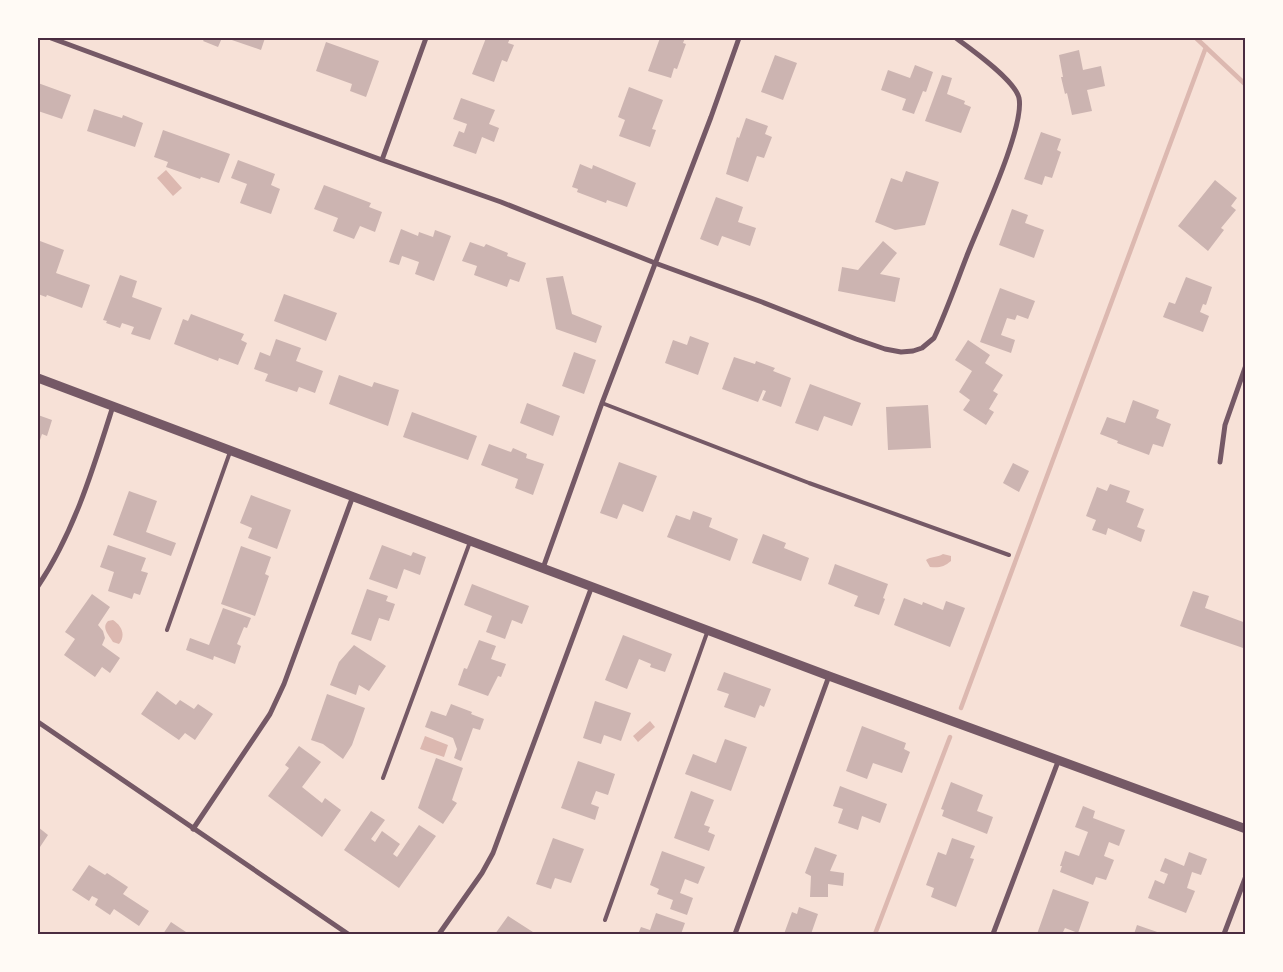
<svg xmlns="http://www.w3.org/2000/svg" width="1283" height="972" font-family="'Roboto Condensed',sans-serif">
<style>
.water{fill:#dcb8b0}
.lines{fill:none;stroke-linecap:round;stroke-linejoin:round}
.stream{stroke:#dcb8b0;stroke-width:4.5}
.building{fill:#ccb4b1}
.service{stroke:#755966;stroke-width:4}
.minor{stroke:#755966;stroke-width:5}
.tertiary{stroke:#755966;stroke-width:9}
.neatline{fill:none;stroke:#4a2c40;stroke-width:2}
</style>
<rect width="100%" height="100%" fill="#f7e1d7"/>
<path class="water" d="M166,170L182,188L173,196L157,178Z
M943,554L951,556V561C944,567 939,568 930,567L926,560C931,556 937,558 943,554Z
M113,620C122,626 126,635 119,644L113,642C109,635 101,628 108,621Z
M650,721L655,727L638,742L633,736Z
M425,736L448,745L444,757L420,749Z"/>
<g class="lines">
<path class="stream" d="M1196,38L1246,85
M961,708L1206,47
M875,934L950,737"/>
</g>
<path class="building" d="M205,38H222L218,47L203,41Z
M226,38H265L261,50Z
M486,38H510L508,43L514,45L507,62L502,60L494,82L472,74Z
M660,38H685L683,43L686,44L677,69L674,68L671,78L648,71Z
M326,42L379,61L366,97L350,91L352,84L316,71Z
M1079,50L1083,70L1101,66L1105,86L1087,90L1092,111L1072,115L1067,93L1065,94L1061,77H1063L1059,55Z
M775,55L797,63L783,100L761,92Z
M915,65L933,72L926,92L923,91L914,114L902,110L906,99L881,90L888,70L910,78Z
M942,75L952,78L947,94L965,101L964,104L971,107L961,133L925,121Z
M38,83L71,95L62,119L38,111Z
M629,87L663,100L652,129L656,130L650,147L619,136L625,120L618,117Z
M461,98L495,110L489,124L499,128L494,142L482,137L476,154L453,146L459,131L464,133L467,124L453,119Z
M94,109L122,118L123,115L143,123L135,147L87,131Z
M746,118L768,126L765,134L772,137L764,158L757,156L748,182L726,174L737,137L739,138Z
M163,130L230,154L219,183L201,177L200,179L166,167L168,162L154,157Z
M1041,132L1061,139L1057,150L1061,152L1052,178L1045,176L1042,185L1024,179Z
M238,160L275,174L271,185L280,189L271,214L240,203L247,184L231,178Z
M580,164L592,169L593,165L636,183L627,207L607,200L606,203L577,192L578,189L572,187Z
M906,171L939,182L925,225L895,230L875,222L891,178L902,182Z
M1215,180L1237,198L1231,206L1236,210L1221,228L1224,230L1208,251L1178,226Z
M324,185L371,203L369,207L382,212L375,232L360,226L354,239L333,231L338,218L314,209Z
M716,197L743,207L738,222L756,228L750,246L722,236L718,246L700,239Z
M1012,209L1028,215L1025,223L1044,230L1034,258L999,245Z
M401,229L418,236L419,232L433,237L435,230L451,236L434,281L415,274L419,262L402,256L399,265L389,262Z
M40,241L64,250L56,273L90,285L82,308L47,295L46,297L38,294V249Z
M883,241L897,253L880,274L900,278L895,302L838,291L842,267L858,270Z
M470,242L484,247L486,244L508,253L507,256L526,263L519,282L510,279L507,287L474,275L477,266L462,261Z
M120,275L137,281L132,297L162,308L150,340L131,334L134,327L122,323L120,328L106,323L107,321L103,320Z
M563,276L572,314L602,326L596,343L556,329L546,278Z
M1186,277L1212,287L1206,305L1203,304L1200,312L1209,316L1203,332L1163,317L1169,302L1175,304Z
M1000,288L1035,301L1028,319L1017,315L1015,320L1007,318L1001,335L1015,340L1011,353L980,342Z
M284,294L337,313L326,341L274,321Z
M191,314L244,334L241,340L247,343L238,365L219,358L218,361L174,344L183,319L188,321Z
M690,336L709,343L698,375L665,363L673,340L687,345Z
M276,339L301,348L296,361L323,371L315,393L299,387L297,392L265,381L268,374L254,369L260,352L270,356Z
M968,340L990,355L985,363L1003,375L993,391L998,394L989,409L994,412L986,425L963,410L970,400L959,392L972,371L955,360Z
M574,352L596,360L584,394L562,386Z
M734,357L755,364L756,361L775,368L773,371L791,378L781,407L762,400L766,391L763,390L758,402L722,389Z
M339,375L372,387L374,382L399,390L388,426L329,404Z
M810,384L861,403L852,426L824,416L818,431L795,423Z
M1133,400L1159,410L1156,418L1171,424L1163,447L1153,444L1149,455L1117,443L1118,441L1100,434L1107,417L1125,423Z
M527,403L560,416L553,436L520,423Z
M928,405L931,448L888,450L886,407Z
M412,412L477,436L468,460L403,437Z
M38,415L52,420L47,436L42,434L38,446Z
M489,444L511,452L513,448L527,454L526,458L544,464L533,495L515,488L518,479L481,465Z
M619,462L657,476L643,512L623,504L617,519L600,513Z
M1013,463L1029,471L1019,492L1003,483Z
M1110,484L1130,491L1126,502L1144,509L1137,527L1145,530L1141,542L1108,528L1106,535L1092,530L1096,520L1086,516L1097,487L1107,491Z
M129,491L157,501L146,532L176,543L171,556L113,535Z
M251,495L291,510L277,549L248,538L252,528L240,523Z
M693,511L712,518L709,527L738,539L730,561L667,537L676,515L690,520Z
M763,534L786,543L784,548L809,558L801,581L752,563Z
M108,545L146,558L141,571L148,573L140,595L134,593L132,599L108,591L114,572L100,567Z
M382,545L411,556L413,552L426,557L420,575L404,569L397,589L369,579Z
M241,546L271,557L265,574L269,576L255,616L221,604Z
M835,564L888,584L883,598L885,599L879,615L854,606L858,596L828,584Z
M472,584L529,606L522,624L512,620L505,639L486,632L492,616L464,605Z
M367,589L388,596L386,601L395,604L389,621L379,618L371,641L351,634Z
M1193,591L1209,596L1205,608L1246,623V649L1180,626Z
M92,594L110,607L98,625L103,631L105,638L102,645L120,658L110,673L102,667L95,677L64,655L75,639L65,632Z
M904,598L922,605L923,602L943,610L946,601L965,608L950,647L894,625Z
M223,608L251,618L247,628L244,627L237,644L241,646L235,664L214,656L213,660L186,650L190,638L209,645Z
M623,635L672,654L665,672L650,667L651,664L639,659L627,689L605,680Z
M479,640L496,646L491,659L506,664L501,677L498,676L488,696L458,685L464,668L467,669Z
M354,645L386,666L369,691L359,685L356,695L330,685L339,662Z
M724,672L771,689L764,707L760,705L755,718L724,707L729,694L717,690Z
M157,691L176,705L180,700L194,709L198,704L213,714L195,740L185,733L179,740L141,714Z
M327,694L365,708L352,745L343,759L323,744L311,740Z
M595,701L631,713L621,741L604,735L601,744L583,738Z
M451,704L472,712L471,714L484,719L480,730L473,728L461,761L454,758L457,749L453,738L425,727L431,711L446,716Z
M862,726L906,743L904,749L910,752L902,773L873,763L867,779L846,771Z
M725,739L747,747L731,791L685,774L693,754L716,763Z
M299,746L321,762L302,787L322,803L325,798L341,810L322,837L268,796L289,768L285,765Z
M436,758L463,768L452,800L457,803L443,824L418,808Z
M578,761L615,774L608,795L596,791L591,804L599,807L595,820L561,808Z
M951,782L983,795L977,811L993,817L987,834L942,816L944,810L941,809Z
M840,786L887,804L880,823L862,816L858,830L838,823L843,809L833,806Z
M691,791L714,800L704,825L710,827L708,832L715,835L709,851L674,838Z
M1083,806L1095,811L1093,818L1125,830L1119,846L1109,842L1104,856L1114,860L1106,880L1096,877L1093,885L1060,872L1062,866H1060L1065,851L1079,856L1088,832L1075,827Z
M371,811L385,820L371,839L375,842L382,831L400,844L393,854L397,857L419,825L436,836L399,888L344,850Z
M38,827L48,835L38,850Z
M553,838L584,849L571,883L555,878L551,889L536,884Z
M952,838L975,846L970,858L974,859L956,907L931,897L934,888L926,885L938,852L946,855Z
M815,847L837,855L830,871L844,873L843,886L828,884V897H810L811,876L805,873Z
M662,851L705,867L698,884L685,879L680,893L693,898L687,915L670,909L673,900L657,894L659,889L650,885Z
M1189,852L1207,859L1201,875L1192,872L1187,888L1195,891L1186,913L1148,898L1155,880L1164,884L1168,874L1160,871L1165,858L1184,866Z
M89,865L105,875L107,873L128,887L123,894L149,911L139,926L114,909L110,915L95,905L98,899L92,896L89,901L72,890Z
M1053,889L1089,902L1078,933L1065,928L1062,934H1037Z
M799,907L818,914L811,934H784L792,912L797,914Z
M656,913L685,923L681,934H638L641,927L650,930Z
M508,916L536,934H495Z
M171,922L189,934H163Z
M1137,925L1163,934H1134Z"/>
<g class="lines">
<path class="service" d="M602,403L809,483L1009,555
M167,630L230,452
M383,778L470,542
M605,920L708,630"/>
<path class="minor" d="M51,38L382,160L501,202L655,263L762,302L856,339L885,349L901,352L913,351L922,348L934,338C947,310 957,281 968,253C980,222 1025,127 1019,98C1015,80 971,49 956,38
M382,160L426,38
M1220,462L1225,425L1246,365
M543,568L602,403L711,117L739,38
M38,586C74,533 94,466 113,406
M38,722L348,934
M193,829L270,714L284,684L353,496
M439,934L482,873L493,853L592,586
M735,934L829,676
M993,934L1059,759
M1224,934L1246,876"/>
<path class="tertiary" d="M38,378L829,676L1246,829"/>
</g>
<rect width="1283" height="972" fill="none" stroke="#fffaf5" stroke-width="78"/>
<rect x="39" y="39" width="1205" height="894" class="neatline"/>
</svg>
